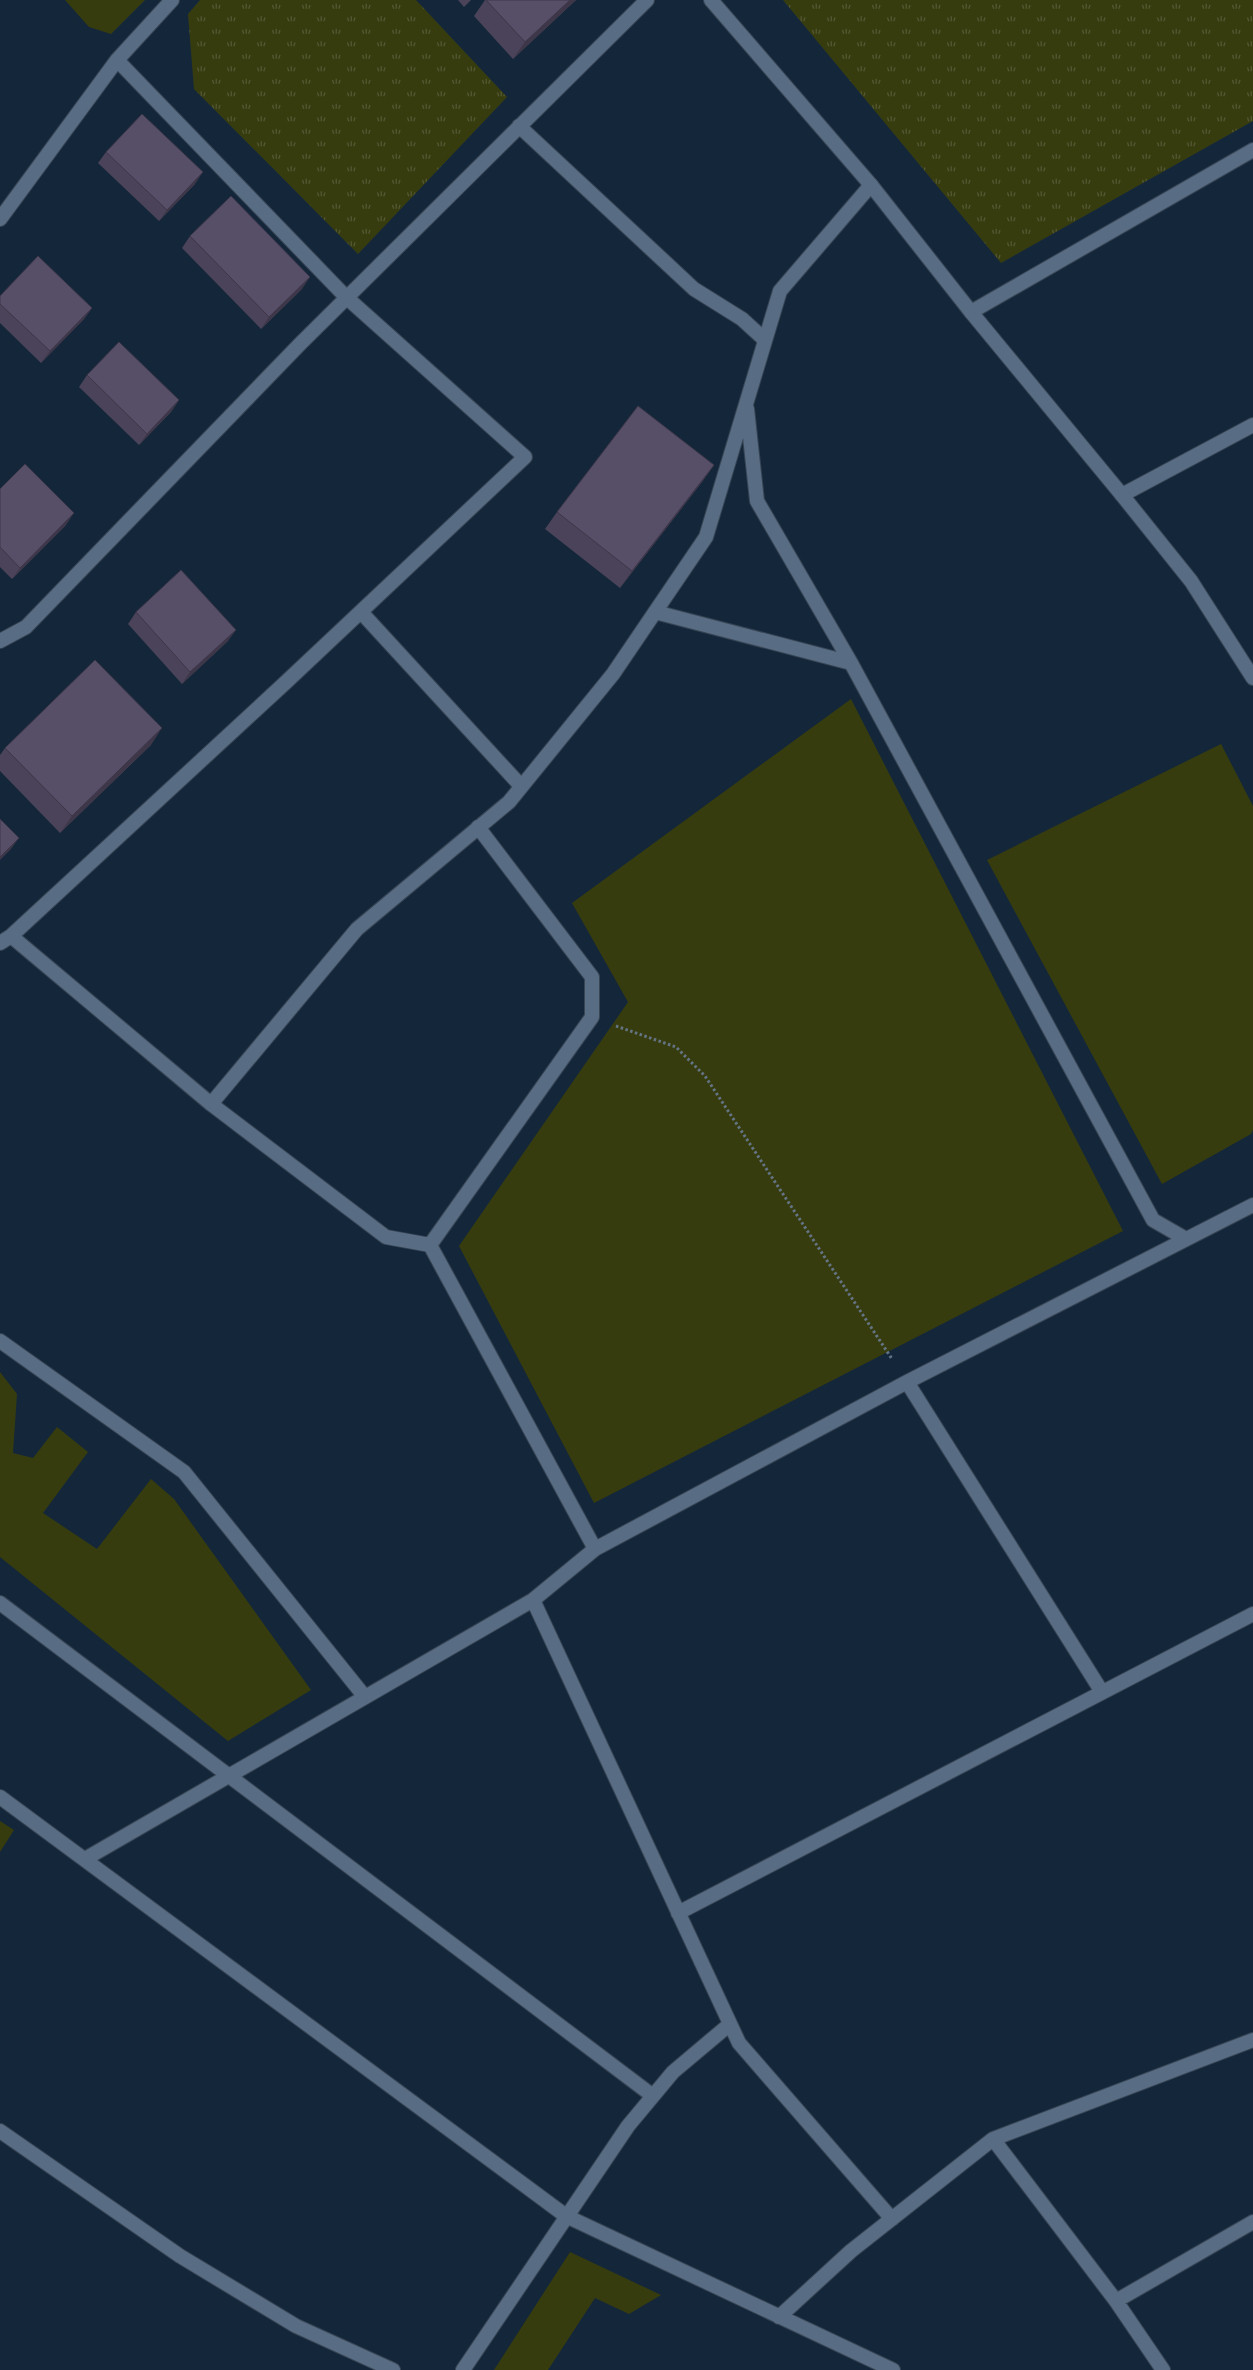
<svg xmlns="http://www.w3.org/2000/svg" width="1253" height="2370" font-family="'Varela Round',sans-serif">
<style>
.grass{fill:#373c0f}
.park{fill:url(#park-tufts)}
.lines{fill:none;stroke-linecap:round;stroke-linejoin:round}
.minor-casing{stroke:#374555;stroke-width:16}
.tertiary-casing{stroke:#374555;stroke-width:16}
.path{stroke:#647485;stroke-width:3;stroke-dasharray:2.5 2.5;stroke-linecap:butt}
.minor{stroke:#586c83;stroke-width:14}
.tertiary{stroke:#586c83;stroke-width:14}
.wall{fill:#4b4359}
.shaded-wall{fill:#3d3749}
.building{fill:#574e68;stroke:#3d3749}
</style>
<defs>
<pattern id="park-tufts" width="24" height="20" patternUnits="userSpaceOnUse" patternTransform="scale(1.25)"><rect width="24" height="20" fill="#373c0f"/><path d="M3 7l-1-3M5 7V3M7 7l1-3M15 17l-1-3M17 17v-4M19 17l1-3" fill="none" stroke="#545833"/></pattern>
</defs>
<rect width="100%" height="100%" fill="#14273a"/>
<path class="grass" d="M65,0H145L111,34L89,27Z
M851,699L1123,1231L594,1503L459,1246L628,1002L572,903Z
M1221,744L1253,806V1130L1251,1134L1162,1184L987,860Z
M0,1372L17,1394L13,1453L33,1458L57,1427L88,1452L43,1513L97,1549L151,1479L174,1499L311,1690L228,1741L0,1557Z
M0,1821L14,1830L0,1852Z
M570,2252L661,2295L629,2314L595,2298L548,2370H494Z"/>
<path class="park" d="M200,0H416L507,97L358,254L194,89L188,14Z
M783,0H1253V121L1001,263Z"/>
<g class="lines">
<g class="minor-casing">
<path id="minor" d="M519,126L694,289L742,319L765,340
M0,219L117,60L172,0
M971,312L1253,150
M747,409L757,501L851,663L1153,1220L1186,1239
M1122,495L1253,425
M361,612L521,786
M655,612L851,663
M0,641L26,627L300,344L647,0
M11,936L211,1104L386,1237L430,1245L595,1549
M0,943L11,936L285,683L525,457L346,297L117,60
M211,1104L357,929L509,802L613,674L706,537L780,291L871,185
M430,1245L592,1017V977L478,827
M0,1341L184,1472L365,1697
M907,1382L1102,1692
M533,1600L739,2043L892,2219
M0,1603L653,2096
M0,1797L566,2216L893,2370
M85,1859L533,1600L595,1549L907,1382L1253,1205
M678,1913L1253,1614
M0,2131L180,2256L296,2326L393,2370
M993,2139L1253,2040
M1116,2301L1253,2222
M779,2317L851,2251L993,2139L1116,2301L1163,2370
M463,2370L628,2126L673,2072L730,2024"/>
</g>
<g class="tertiary-casing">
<path id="tertiary" d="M711,0L871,185L971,312L1122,495L1191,581L1253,678"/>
</g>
<path class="path" d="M616,1026L676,1047L705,1076L892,1359"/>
<use href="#minor" class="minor"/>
<use href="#tertiary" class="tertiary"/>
</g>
<path class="wall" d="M458,0H471L464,7Z
M485,0H576L513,59L474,16Z
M106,152L195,184L159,221L98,163Z
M190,236L302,289L261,329L182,248Z
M0,296L92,308L84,319L41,363L0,323Z
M87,375L179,400L171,412L139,445L79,387Z
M714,465L702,482L620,588L545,529L557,512Z
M0,489L66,525L12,579L0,567Z
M136,612L228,641L182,684L128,624Z
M151,745L60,833L0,771V755L5,748Z"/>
<path class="shaded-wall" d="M570,0H576L513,59L525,42Z
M203,172L195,184L159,221L167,210Z
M310,277L302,289L261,329L269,317Z
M92,308L84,319L41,363L50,351Z
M179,400L171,412L139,445L147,434Z
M714,465L702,482L620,588L632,571Z
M74,513L66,525L12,579L20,568Z
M236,630L228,641L182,684L190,672Z
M162,728L151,745L60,833L72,816Z
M19,838L11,849L0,860V857Z"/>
<path class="building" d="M486,0H570L525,42Z
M142,114L203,172L167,210L106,152Z
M231,196L310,277L269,317L190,236Z
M38,256L92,308L50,351L0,304V296Z
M119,342L179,400L147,434L87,375Z
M638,406L714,465L632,571L557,512Z
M25,464L74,513L20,568L0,547V489Z
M181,570L236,630L190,672L136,612Z
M95,660L162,728L72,816L5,748Z
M0,819L19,838L0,857Z"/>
</svg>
